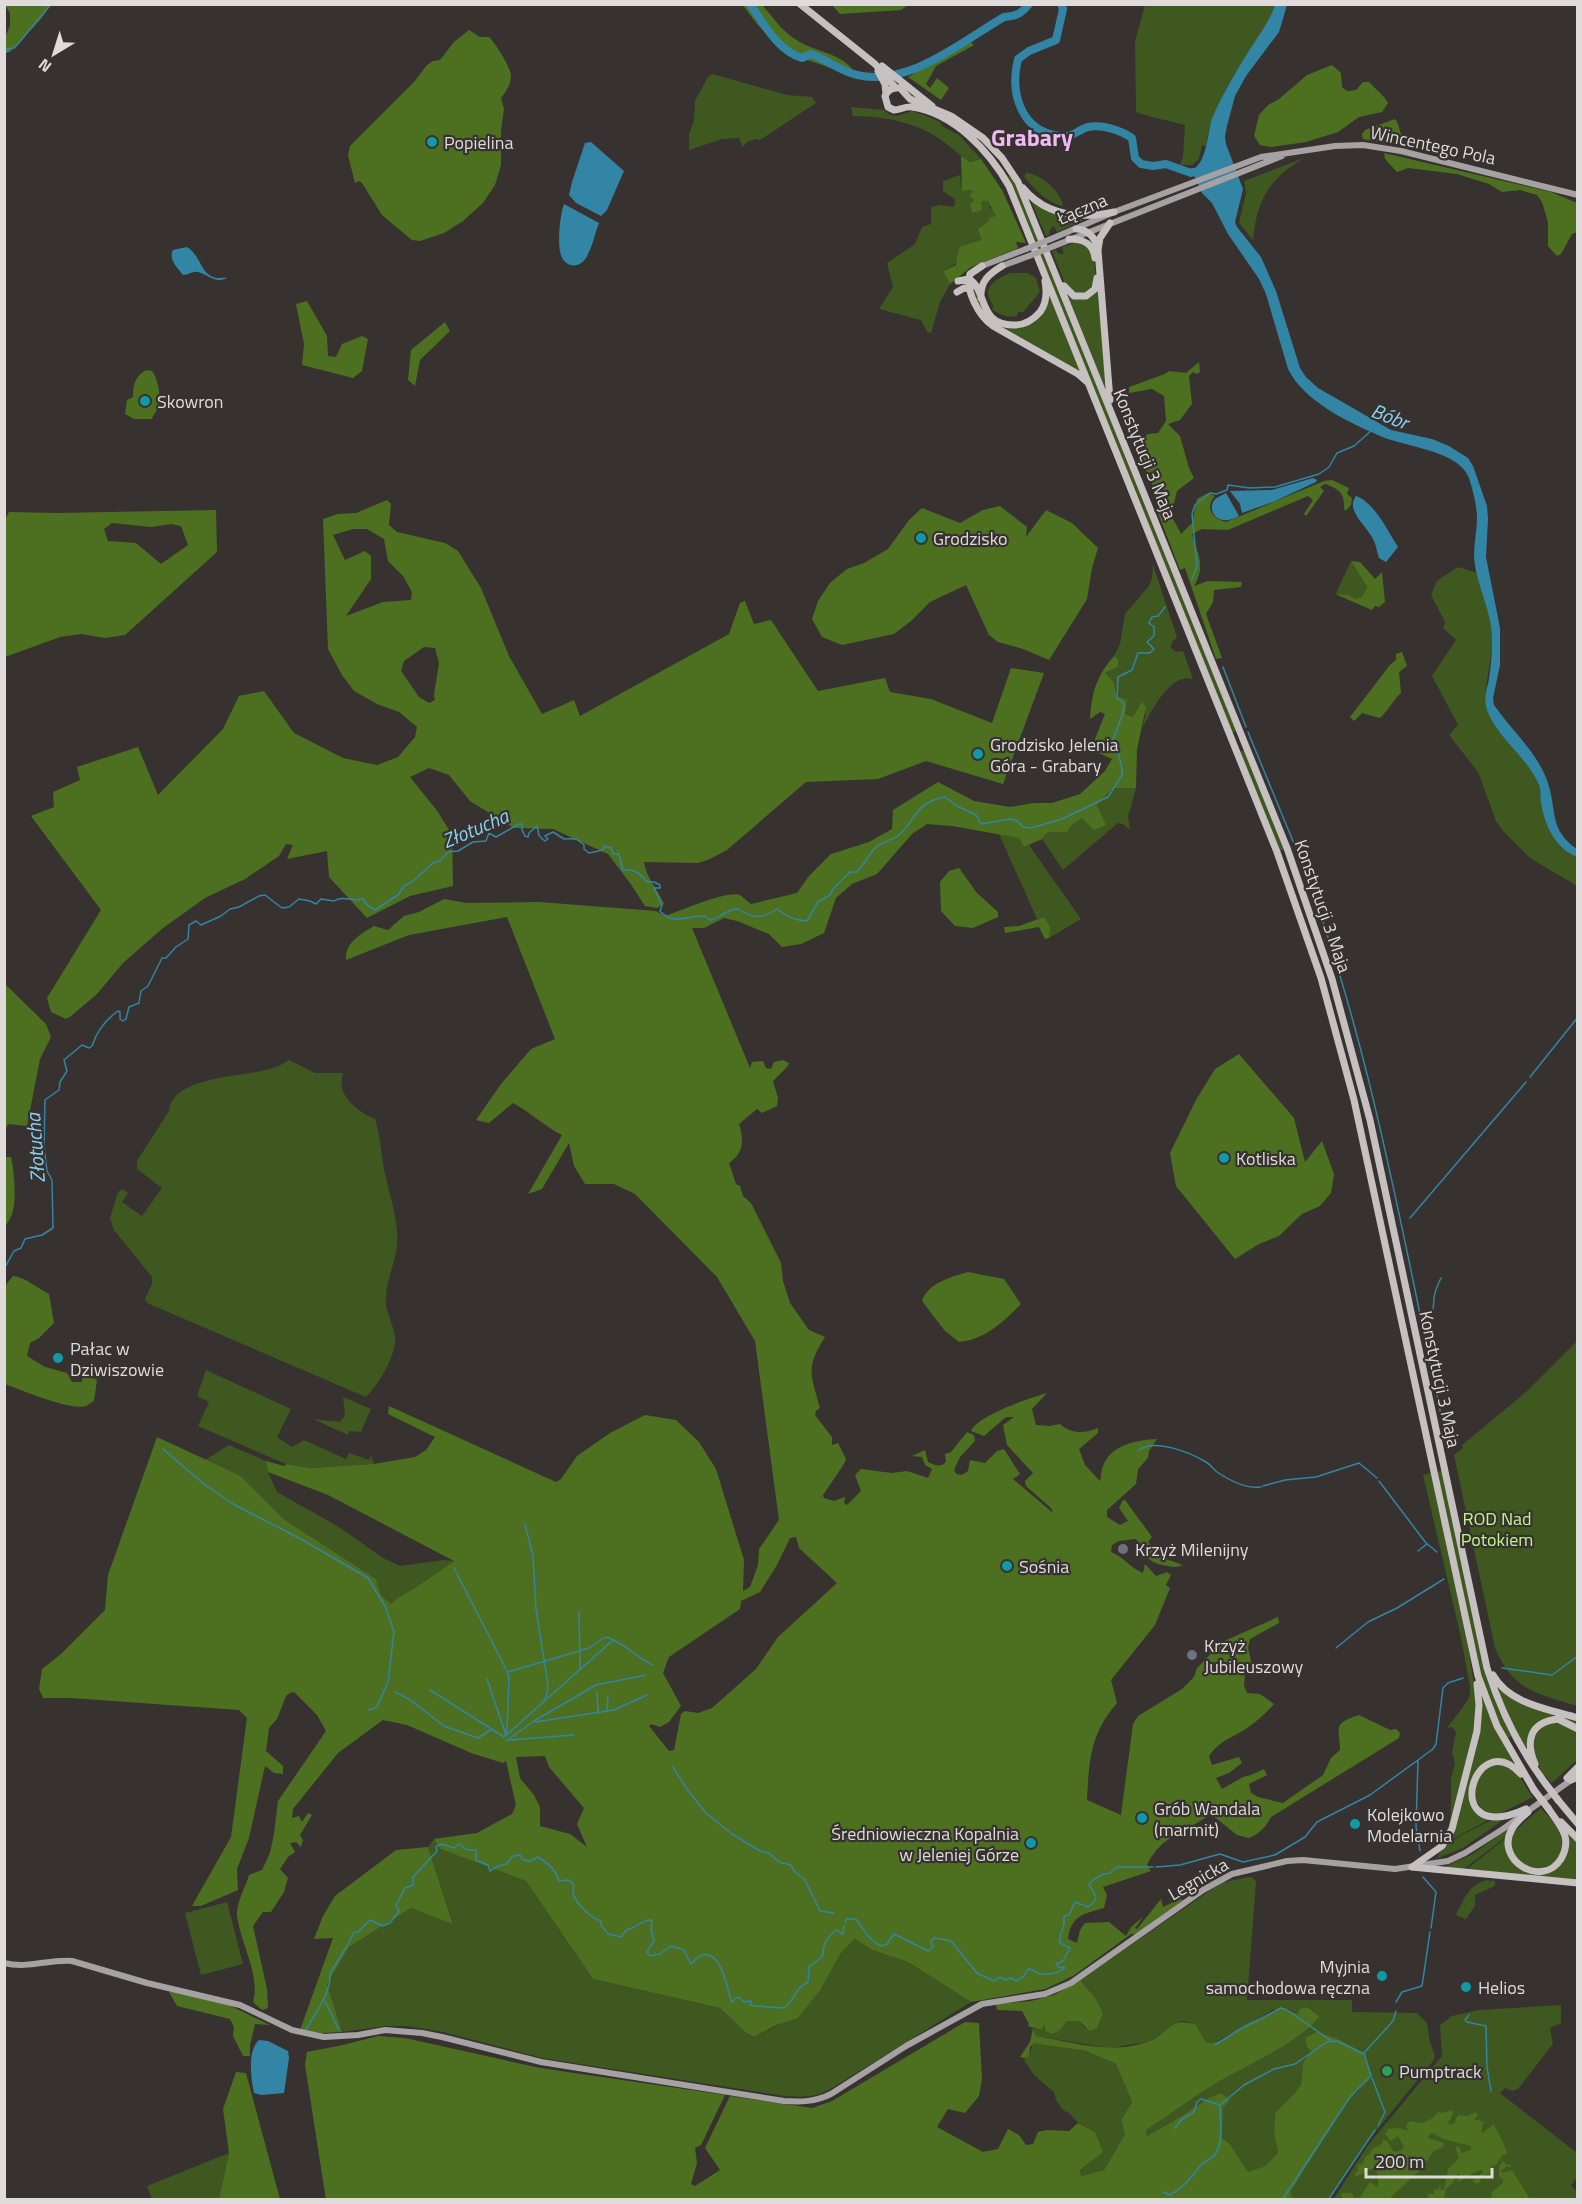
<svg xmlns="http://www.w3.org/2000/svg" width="1582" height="2204" font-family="'Titillium Web',sans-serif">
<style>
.green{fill:#3e581f}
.forest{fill:#4d7020;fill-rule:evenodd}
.water{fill:#3385a5}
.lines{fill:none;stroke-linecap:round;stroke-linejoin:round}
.stream{stroke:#3385a5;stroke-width:1.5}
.river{stroke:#3385a5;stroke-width:8}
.secondary{stroke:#a6a2a3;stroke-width:6}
.primary{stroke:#c6c0c1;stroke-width:7}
.secondary-bridge{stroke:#a6a2a3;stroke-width:6}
.primary-bridge{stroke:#c6c0c1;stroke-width:7}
.culture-dot{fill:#0f9aa8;stroke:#373230;stroke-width:2}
.worship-dot{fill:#6b7280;stroke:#373230;stroke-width:2}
.leisure-dot{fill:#2e9e5b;stroke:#373230;stroke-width:2}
.labels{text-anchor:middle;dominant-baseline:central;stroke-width:4.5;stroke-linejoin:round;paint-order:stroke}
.poi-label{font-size:18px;fill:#dedbda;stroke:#373230;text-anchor:start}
.street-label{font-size:18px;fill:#dedbda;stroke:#373230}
.park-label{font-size:18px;fill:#c1f58b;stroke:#373230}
.water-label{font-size:20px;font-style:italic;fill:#88d2f3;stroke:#373230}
.district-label{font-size:24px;font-weight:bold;fill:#efb9f6;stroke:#373230}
</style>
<rect width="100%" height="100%" fill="#373230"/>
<path class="green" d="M1145,5H1275C1270,20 1262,31 1253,45C1234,75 1210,110 1206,146L1202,145L1199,159L1192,165H1180L1183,157L1185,125C1168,120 1152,118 1136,112L1135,42Z
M712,74L787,95L812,97L816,103L760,140L756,139L747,142L743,147L739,138L722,139L689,150V134L694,120L695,101L708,77Z
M851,107L884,110L890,115L898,116L912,111L924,115L940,122L942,126L959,135L981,159L970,162C956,153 943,139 928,132C905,120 878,116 853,116Z
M1304,158C1269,179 1257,199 1253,240L1239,223L1246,193L1244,181Z
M1026,173C1041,174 1061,191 1063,206C1045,202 1036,190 1024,177Z
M1005,174L1013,179L1236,731L1232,733Z
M960,175L962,191L971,190L981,201H989L990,208L995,211L996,216C985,225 988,231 981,241C972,253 957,264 943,271L950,284L940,302L931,333L927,332L921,320L879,309L893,287L887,263L915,244L922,227L931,224V207L940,205L954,207L955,199L943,191V181Z
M1031,201L1082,218V221L1057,232L1054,226L1050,229L1049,235L1046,236Z
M1092,239L1097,250L1106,390L1068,296C1079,299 1089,300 1097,289L1096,252L1088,241Z
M1074,243L1086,244C1097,260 1103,290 1078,295L1066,286L1052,251L1056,250L1059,254H1064L1062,247Z
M1010,273H1028L1036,278L1040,292L1023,312H1018L1017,316C1007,318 1000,315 992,309L994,306C979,289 994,280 1010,273Z
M974,289L981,305L998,323L1033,321L1048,295H1051L1081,371L1079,372L994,324L982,312L973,290Z
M1351,561L1367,587L1362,597L1356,599C1349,595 1343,596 1336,593Z
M1153,565L1177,637L1172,642L1171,648L1176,652L1183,651L1193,679C1170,672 1152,711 1142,728L1146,713L1133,717L1125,714L1114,683L1105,673L1118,667V659L1114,656L1120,644L1125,614L1149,586L1152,578Z
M1458,567L1477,573C1483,593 1491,615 1492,636C1493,661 1481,689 1489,713C1497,737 1523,754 1535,776C1540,785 1540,792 1541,802C1545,825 1555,848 1577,857V886L1530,858L1504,832L1496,821L1478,772L1449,735L1458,725L1432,676L1456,640L1443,628L1445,622L1431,595L1437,581Z
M1245,750L1285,849L1280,851L1239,752Z
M1113,788H1136L1128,817L1130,830L1123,824L1118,823L1063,870L1042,839L1048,832H1066L1072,825L1082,818L1105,825L1097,805Z
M999,834L1019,838L1024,847L1029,845L1081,919L1049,938V927L1044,917L1037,919Z
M289,1060L315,1073H343C342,1078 341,1083 342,1088C344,1100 363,1115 375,1119C381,1138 381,1158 386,1178C391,1199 399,1224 397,1246C395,1263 387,1279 386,1296C384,1309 393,1323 395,1336C397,1355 379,1384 366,1397L147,1303L145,1299L152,1284V1277L114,1230L110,1218L118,1192L123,1189L128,1193L122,1202L142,1216L162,1188L137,1169V1161L169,1111C173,1074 249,1078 276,1067C280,1065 285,1063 289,1060Z
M1577,1341V1706C1537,1693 1513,1691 1495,1648L1454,1455L1463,1448L1462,1445L1525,1393Z
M206,1370L291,1409L277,1437L292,1447L304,1440L346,1459L349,1453L369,1460L371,1456L374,1464L311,1468L286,1464L198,1426L209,1402L197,1396Z
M343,1397L371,1409L361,1432L349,1431L348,1435L313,1419L340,1422L345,1415Z
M229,1445L266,1461L268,1472L277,1492L339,1527L383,1558L400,1566L444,1560L454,1561L415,1588L397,1598L391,1604L381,1595L376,1579L285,1520L241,1476L205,1460Z
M1442,1471L1476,1630L1512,1736L1506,1739L1478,1669L1436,1472Z
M1431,1473L1469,1652L1477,1705L1473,1740L1449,1831L1440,1845L1422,1858L1439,1845L1449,1826L1451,1812V1779L1455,1763L1452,1752L1456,1732L1452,1727L1447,1728L1466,1703L1470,1695V1686L1460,1633L1423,1475Z
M1496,1685L1500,1689L1577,1720V1726L1571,1722L1544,1720L1527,1742L1526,1750L1508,1718Z
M1481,1695L1514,1764L1504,1761L1476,1772C1465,1789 1470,1811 1490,1819L1449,1841Z
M1560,1722L1577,1732V1760L1552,1783L1543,1774L1531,1751C1537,1730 1538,1725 1560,1722Z
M1492,1765C1519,1763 1521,1782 1533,1797L1495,1816L1483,1811L1474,1797L1476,1778Z
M1541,1808C1547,1817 1558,1822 1562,1836C1572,1867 1525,1881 1512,1853C1510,1848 1512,1839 1511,1834Z
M1492,1820H1503L1463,1848L1438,1858C1439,1842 1479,1827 1492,1820Z
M1508,1829L1507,1836L1464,1869L1444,1867L1471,1855Z
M1566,1832L1577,1843V1881L1467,1869L1506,1838L1507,1847L1528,1872L1560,1864Z
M434,1839L440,1849L526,1881L593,1979L720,2008L745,2032L754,2037L787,2021L821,1989L841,1953L855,1939L872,1950L908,1962L971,2002L829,2090C813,2098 801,2097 784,2096L542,2058L443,2032L407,2026H385L342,2032L327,1984L349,1947L411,1908L453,1923L428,1847Z
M1248,1877L1253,1878L1256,1882L1247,2000H1352V2012L1417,2013L1427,2023L1430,2042L1435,2056L1433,2061L1367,2142L1329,2199H1293L1289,2192L1348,2101L1361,2088L1348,2045L1336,2038L1317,2032L1311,2051L1303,2063L1301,2084L1295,2093L1275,2113L1274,2133L1278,2153L1265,2166L1248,2172L1230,2144L1222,2138L1223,2108L1230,2100L1209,2098L1180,2117L1147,2136L1146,2130C1167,2117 1186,2102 1207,2089C1244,2065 1289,2050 1320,2017L1312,2009L1305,2007L1299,2014L1287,2009L1273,2010L1214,2043H1206C1199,2032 1197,2022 1182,2021L1148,2042L1109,2048L1036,2036L1033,2026L1042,2030L1044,2023L1046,2026L1060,2030L1067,2021H1079L1085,2028L1103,2013L1096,1999L1080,1980L1221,1883Z
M1489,1880V1883L1491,1880L1495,1881V1886L1475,1895V1906L1466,1919L1456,1915C1464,1900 1469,1882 1489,1880Z
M227,1902L243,1964L201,1975L185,1913Z
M1561,2005V2023L1550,2028L1553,2044L1518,2089L1513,2091L1505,2088L1500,2093L1577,2153V2177L1571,2186L1577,2191V2199L1333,2200L1368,2145L1442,2056L1440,2025L1452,2016L1479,2010Z
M1033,2042L1086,2051L1116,2064L1132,2102L1121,2120L1125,2134L1104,2170L1081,2176L1080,2170L1102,2152L1095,2132L1078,2123L1069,2113L1063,2110L1056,2100L1054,2092L1034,2075L1024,2060L1030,2053Z
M229,2153L219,2199H152L147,2186Z"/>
<path class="forest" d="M5,5H51L40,20L10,52L5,53V37L10,26V13Z
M743,5H762C772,16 782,31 795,39C813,52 840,52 853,70L847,75C833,69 821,64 807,60C778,51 759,28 743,5Z
M832,5H908L901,10L840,14Z
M469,30L480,37H489C495,42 511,68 511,76C511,84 506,92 501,98L504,109L501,130V165L495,185L483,203L463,221L444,233L420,241L412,240L382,215L362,183L359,181L355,183L348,155L350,146L414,82L427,65L433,61L440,60L454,42Z
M969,41L974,45L936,66L926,84L930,88L937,78L949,88L941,100L908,77Z
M1332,65L1341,73L1342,87L1347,91L1356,90L1363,82H1369C1376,90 1384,95 1388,103L1382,112L1359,117L1338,132L1306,142L1271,147L1260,145L1254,136L1259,115L1268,105L1279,99L1307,75Z
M1395,119L1398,124L1403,141L1399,145L1363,139L1362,134L1365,130Z
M1384,153L1551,192L1577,203V232L1572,234L1561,254L1557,256L1548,246V222L1542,202L1537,195L1520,190L1502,192L1489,184L1457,174L1408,168L1397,172L1385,159Z
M961,156L970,162L981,159L1002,190L1026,243L1016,242L1018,248L971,267L950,284L943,271L956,265L959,247L982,240L978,229L988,222L989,218L996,216L988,201H981L982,210L972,213L970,204L975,200L969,196L973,192L971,190L962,191Z
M307,301L327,336L328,356L336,357L342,344L362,336L368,339L362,371L353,378L302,365L304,344L296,304Z
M445,322L450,331L420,360L415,386L408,380L411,350Z
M1199,362L1200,372L1197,374L1193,372L1189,376L1192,404L1180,420L1168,424L1180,436L1189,468L1194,478L1177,491L1171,515L1181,534L1192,523L1197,499L1208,493L1215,496C1204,508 1213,519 1226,522L1324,481L1332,480L1349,488L1347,494L1352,498L1351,505L1346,511L1344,509C1345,493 1339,489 1325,484L1320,487L1324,491L1306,516L1304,514L1313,500L1308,496L1228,530L1202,529L1192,534C1198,555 1206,565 1194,586L1208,581L1242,582L1241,587L1214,590L1213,602L1206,614L1222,658L1216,659L1185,568L1180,570L1158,513L1164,511L1135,445L1148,434L1158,433L1166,421L1164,396L1152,389L1129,393V387L1165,374L1169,371L1186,373Z
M146,370L152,371C158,379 161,396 159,406C158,410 153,414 152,419H134L125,414L127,400L133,397C133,385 135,376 146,370Z
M387,500L391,504L389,525L397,532L445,543L458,551L481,588L509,656L542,714L574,700L580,716L729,634L740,603L745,601L754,624L771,620L818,691L885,678L890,692L931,699L992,723L1011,668L1044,673L1003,784L926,761L878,779L806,782L727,850L710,859L698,863L644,862C646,877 658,890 664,904L657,908L645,906L630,883L608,854L553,829L514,828L470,801L449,775L429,768L410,777L438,812L452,835L453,886L410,896L367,918L329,877L327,851L287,859L293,845L286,844L279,856L245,879L205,898L163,928L123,963L97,994L71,1016L66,1019L51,1012L47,998L101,910L31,816L54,807L53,792L80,780L77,767L138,747L158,795L223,729L239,696L264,691L294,733L343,758L377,765L398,757L415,737L417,727L399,712L377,704L354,691L342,675L328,649L323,519L338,514L356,513ZM353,529H367L384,539L388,561L403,576L412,592L411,600L383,602L346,616L371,579V556L365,551L345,560L333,535ZM424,647L435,648L439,663L434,695L435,700L429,703L419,697L401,671L404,661Z
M1000,506L1027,527L1026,537L1046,510L1072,523L1098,548L1092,568L1087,599L1049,660L1023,649L998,642L989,635L966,585L930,602L911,621L894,634L842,645L822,637L812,619L818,601L830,583L847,569L864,563L888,549L909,520L922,508L960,523L983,510Z
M216,510L217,552L125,635L105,638L81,634L60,637L5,657L4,521L9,512L57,513ZM112,523L151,527L171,524L181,526L188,545L161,564L136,543L108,541L104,529Z
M1351,561L1360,562L1375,579L1382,572L1385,602L1379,607L1375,606L1372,610L1335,594L1348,595L1356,599L1362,597L1367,587Z
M1402,652L1407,666L1399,672L1401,693C1392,701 1389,710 1380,718L1362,713L1354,721L1350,717L1390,665L1396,660V654Z
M1114,656L1118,659V667L1105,673L1114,683L1117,696L1127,700L1125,714L1133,717L1142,702L1146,707L1137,749L1136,788H1113L1097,805L1106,825L1094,830L1082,818L1072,825L1067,832H1048L1042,839L1024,847L1019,838L952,826L927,824L912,834L877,874L852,884L836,898L824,933L801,944L782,947L769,934L737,921L724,918L704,928H692L750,1068L752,1062L763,1061L766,1068L771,1069L774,1062L783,1060L789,1063L788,1066L773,1081L778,1098L777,1106L762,1113L757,1109L739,1124C744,1140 744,1153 729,1163L736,1184L740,1186L743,1196L751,1203L781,1263L783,1281L790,1303L809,1330L825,1337C805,1368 811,1375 820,1408L816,1411L815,1415L832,1437V1445L838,1443L846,1459L844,1464L821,1498L824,1496V1498L834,1501L845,1497L844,1503L847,1505L861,1491L855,1475L861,1469L892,1473L907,1471L928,1478L932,1469L925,1465L922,1457L912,1456L925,1450L928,1462C935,1465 940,1468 946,1462L945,1454L951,1452L967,1432L974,1435L975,1441L960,1457L954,1470L956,1474L962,1475L968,1471L970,1460L985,1463L997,1451L1004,1449L1020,1474L1013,1479L1053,1513L1051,1508L1026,1486L1025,1481L1033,1473L1007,1445L1003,1425L1014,1417H1006L984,1436L971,1431C978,1415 1030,1398 1047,1393L1032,1409L1036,1425L1050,1426L1060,1424C1071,1434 1084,1434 1098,1428V1433L1079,1449L1085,1465L1100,1481C1101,1477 1101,1471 1103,1466C1111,1445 1136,1440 1157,1439L1149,1451L1148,1458L1138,1469L1136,1484L1107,1510V1517L1120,1525L1128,1521L1119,1508L1123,1500H1125L1152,1537L1148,1542L1163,1558L1183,1565C1176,1568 1171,1567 1163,1565C1143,1561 1147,1552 1136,1539L1119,1541L1112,1545L1111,1552C1124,1557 1130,1568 1143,1573L1145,1564L1156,1576L1167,1572L1171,1575L1166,1585L1170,1588L1155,1625L1111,1680L1117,1703C1090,1734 1089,1761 1087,1800L1121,1815L1133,1724L1138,1716L1182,1689L1194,1677L1197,1668L1222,1642L1278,1617L1279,1623L1250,1639L1248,1648L1253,1669L1245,1672L1244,1686L1247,1693L1260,1694L1274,1704C1265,1714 1256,1722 1244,1730C1231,1738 1218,1742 1209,1756L1212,1765L1239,1757L1242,1763L1229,1773L1216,1778L1222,1789L1243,1777L1251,1775L1264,1769L1267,1775L1249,1784L1251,1793L1258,1797L1283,1803L1323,1775L1331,1758L1340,1750C1340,1728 1331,1724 1359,1715L1390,1730L1396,1729L1400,1733L1399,1738L1271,1817C1266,1827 1259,1834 1249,1838L1237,1835L1211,1814C1188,1831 1161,1835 1147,1865L1151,1871L1103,1887L1107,1895L1104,1908C1084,1914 1071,1915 1068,1939L1077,1943L1080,1930L1085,1923L1109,1922L1126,1936L1131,1927L1143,1917L1135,1928L1137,1929L1161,1899L1163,1907L1180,1899L1183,1900L1136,1934H1131L1073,1976L1045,1989L971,2002L908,1962L872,1950L855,1939L841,1953L821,1989L798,2018L777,2025L754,2037L745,2032L720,2008L593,1979L526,1881L440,1849L434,1839L477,1833L512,1814L516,1805L506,1761L503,1763L471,1753L407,1725L383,1720L338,1753L293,1809L292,1818L299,1816L302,1822L308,1813L312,1815L300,1835L303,1840L301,1847L296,1842L290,1843L295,1852L288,1857L280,1869L288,1878L284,1892L271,1912H263L253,1926L267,1989L268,2008L262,2010L253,2002C261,1975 240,1943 237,1915C236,1903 246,1886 249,1875L262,1870L270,1853L274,1834L278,1801L326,1731L317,1715L294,1692L290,1693L286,1696L277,1719L269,1728L266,1751L283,1766V1774L274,1773L265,1766L249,1838L237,1869L238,1890L201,1906H192L231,1837L247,1718L239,1710L71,1698H43L39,1689L42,1669L61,1654L105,1610L108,1575L157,1437L241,1476L285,1520L376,1579L381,1595L391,1604L397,1598L415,1588L454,1561L328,1495L268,1472L266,1461L284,1466L286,1464L311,1468L374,1464L415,1457L426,1450L435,1437L388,1414L389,1406L556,1482L561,1479L577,1456L610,1433L645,1415L676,1420L699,1442L716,1469L744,1560L743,1591L750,1587L758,1565L759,1549L779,1520L755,1341L717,1277L635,1194L614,1184H585L574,1166L569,1143L542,1189L528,1194L562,1135C544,1126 530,1112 513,1103L489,1123L476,1120L501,1084L531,1049L555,1039L507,917L409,935L346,960C345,942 361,934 374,926L388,930L404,916L419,912L444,899L467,903L539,902L656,911L665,916C680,911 727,890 740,895C743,897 748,902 751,904L797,893L809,876L831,854L869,842L892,829L893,810L938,782L974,801L1010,807L1034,803H1052L1080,794L1105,771L1112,759L1099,753L1095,739L1105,714L1100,712L1090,719C1092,692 1096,677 1114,656ZM796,1537L799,1548L837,1583L778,1637L756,1669L712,1708L698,1713L685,1711L681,1714L674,1750L669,1751L649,1726L651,1724L660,1727L669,1722L681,1706L663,1673L669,1657L740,1609L741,1601L760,1592L777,1565L790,1538ZM545,1756L549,1767L584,1808L577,1824L587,1847L570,1834L540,1826V1807L534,1795L520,1778L516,1757Z
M959,868L977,893L998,912V917L973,928L955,926L941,911L940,882L949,871Z
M1044,917L1050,927L1049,938L1045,939L1039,927L1005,933L1004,927L1019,926Z
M5,984L46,1024L51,1037L40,1059L27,1126L8,1124L5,1131Z
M1239,1054L1294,1118L1305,1162L1322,1141L1334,1174L1331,1193L1320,1206L1302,1214L1279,1236L1259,1244L1235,1259L1176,1186L1170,1153L1196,1100L1215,1069Z
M5,1157H11C14,1170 17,1201 12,1214C10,1219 7,1223 5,1227Z
M968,1272L1004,1279L1021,1304C1003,1322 986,1339 959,1342L945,1331L922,1301C928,1283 951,1277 968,1272Z
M13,1276C25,1277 37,1288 49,1294L54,1323L39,1338L30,1343L27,1356L45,1367L67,1373L72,1382H82V1375L86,1374L97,1380L94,1401C93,1401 87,1406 86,1406C71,1411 21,1390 5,1384V1286Z
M428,1847L453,1924L411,1908L349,1947L327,1984L342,2032L322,2033L300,2030L333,1938L314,1939L323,1916L335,1896L396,1850Z
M1080,1980L1096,1999L1103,2013L1097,2028L1090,2031L1079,2021H1067L1060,2030L1052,2034L1046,2031L1044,2024L1042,2030L1033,2027L1036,2036C1071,2042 1112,2055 1147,2042C1168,2035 1170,2015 1196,2025L1206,2043H1214L1221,2040L1246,2024L1267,2015L1280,2007L1298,2014L1300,2009L1305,2007L1311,2009L1320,2017C1289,2050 1244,2065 1207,2089C1186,2102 1167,2117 1146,2130L1147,2136L1180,2117L1209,2098L1221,2093L1230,2100L1223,2108L1222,2138L1230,2144L1248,2172L1265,2166L1278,2153L1274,2133L1275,2113L1295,2093L1301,2084L1303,2063L1311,2051L1307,2047L1305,2038L1317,2032L1336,2038L1362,2052L1372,2075L1348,2101L1290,2192L1293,2199L326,2200L305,2065L307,2052L343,2045L378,2036L405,2038L540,2068L725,2095L701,2145L695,2148L697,2163L691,2184L695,2186L720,2170L705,2148L730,2096L812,2108L832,2101L965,2022L979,2023L982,2079L979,2096L965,2113L948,2109L937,2127L983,2152L998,2149L1008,2129L1019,2135L1026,2145L1033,2144L1038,2132L1047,2130L1069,2131L1078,2123L1095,2132L1103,2152L1080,2170L1081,2176L1104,2170L1125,2134L1121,2120L1132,2102L1116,2064L1086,2051L1034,2043L1030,2047L1029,2056L1025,2058L1020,2057L1030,2042L1033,2028L1028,2026L1029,2024L1022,2011L997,2010L996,2004L1031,2001L1054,1995Z
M169,1992H176L229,2005L270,2025L255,2024L250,2045V2056H243L233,2036L234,2027L230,2019L177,2006Z
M236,2072L246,2073L280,2199H219L229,2153L223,2109Z
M1452,2110L1453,2114L1448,2123L1450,2125L1454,2124L1458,2115L1467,2116L1476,2112L1478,2116L1474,2119L1484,2122L1481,2131L1483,2133L1494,2124C1498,2135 1505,2143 1507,2154L1502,2155L1497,2164L1491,2167L1490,2173L1481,2178L1480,2182L1477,2184L1472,2181L1483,2172L1481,2170C1471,2172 1466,2180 1457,2182L1461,2176L1458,2173L1453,2183L1446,2188L1444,2199H1431L1427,2196L1429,2194H1434V2189L1439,2190V2184L1441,2190H1444L1448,2169L1459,2158L1455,2146L1460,2147L1461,2153L1471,2150V2146L1443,2139L1433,2133L1429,2135L1428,2138L1444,2143L1443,2147L1434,2151L1419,2171L1389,2199H1342L1341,2193H1352L1354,2198L1360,2197L1370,2182L1378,2187V2175L1375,2169H1370L1356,2177L1354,2174L1358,2171V2165L1362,2164L1366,2156L1371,2153V2150L1382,2144L1383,2140L1387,2141L1394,2152L1402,2150L1404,2147L1398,2136L1391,2141L1385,2134L1388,2129L1400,2128L1408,2131L1406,2125L1410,2121L1422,2123L1433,2118L1438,2112L1443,2113Z
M1503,2161L1507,2165L1510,2164L1511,2167L1507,2166L1501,2171L1502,2173L1512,2170L1530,2199H1491L1492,2192L1503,2183V2180L1499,2176V2166Z"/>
<path class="water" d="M1275,5H1287L1279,32L1246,76L1235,96L1227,126L1225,136L1226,144L1243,189L1235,222L1237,227L1261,257L1276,291L1300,368L1306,377L1318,388L1391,430L1432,439L1449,446L1468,458L1473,466L1487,506L1488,519L1486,557L1500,628V665L1493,698L1494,705C1512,731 1538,753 1548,783C1557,811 1549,830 1577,849V857C1555,848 1545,826 1541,803C1540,797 1541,791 1539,785C1528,757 1493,735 1486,706C1484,697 1487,689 1489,679C1491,666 1492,652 1492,639C1492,610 1475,583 1474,555C1474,543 1477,530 1477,518C1477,506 1473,491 1469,478C1459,450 1403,447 1378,435C1346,421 1304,401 1288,369L1266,294L1259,279L1228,234L1212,203L1202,193L1195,177L1181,171L1182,169L1195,168C1208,158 1207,131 1213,116C1224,91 1238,68 1252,46C1261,32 1270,20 1275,5Z
M591,142L624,171L607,210L601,216L576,203L569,195L572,182L585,143Z
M564,204L599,223C595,233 593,245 588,254C583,268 566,270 561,255C557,245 560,214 564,204Z
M187,247C201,256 200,272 213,277C218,279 224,277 227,278C215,284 209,275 198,272C192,271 189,275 183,275C177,267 168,259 173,250Z
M1313,478L1317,480L1316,482L1273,502L1242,513L1240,504L1230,491L1272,490Z
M1226,493L1239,516C1235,518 1229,521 1224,520C1215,520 1209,510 1213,502C1216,497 1221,496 1226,493Z
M1356,496C1375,503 1387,530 1398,547L1386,562L1379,558C1377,552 1376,544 1373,539C1367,526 1345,511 1356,496Z
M259,2040L268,2041L288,2051L289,2058L284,2093L261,2095L254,2093C251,2078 247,2051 259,2040Z"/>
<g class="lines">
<path class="stream" d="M4,49L14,48L18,44L51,4
M4,54L9,49
M1192,579L1197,566L1192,514L1195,505L1210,493L1216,494L1227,490L1228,485L1250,488L1275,487L1319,474L1329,467L1337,453L1354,446L1372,430
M1223,667L1246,727
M1248,732L1295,846
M1297,850C1372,1042 1404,1247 1448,1447
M1530,1077L1578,1017
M1410,1218L1526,1082
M4,1269L14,1251L21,1248L25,1239L42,1235L53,1228L52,1180L47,1171L44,1147L45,1100L59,1090L60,1082L67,1071L64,1060L82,1045L89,1048L92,1046C97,1031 105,1020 118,1011L120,1012V1019L123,1021L126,1019L129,1007L139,1003L141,991L148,986L162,958H166L176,947L188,939L189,925L196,921L201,925L221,916L230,909L239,907L259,896L265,895L282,908L289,907L299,899L310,901L316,904L321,899L334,901C343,895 352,902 363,899L367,905L375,910L398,895L404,886L412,882L433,863L440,861L448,852L458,851L473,842L486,841L489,833L496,837L519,824H522V830L525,836L528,837L529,833L537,826C540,832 535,834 545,841L548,839L545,836L553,832L564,839C574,839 576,837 584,845V849L589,853L603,850L604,846L611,848L613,854H619L623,870C635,869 640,873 647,882H654L660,885V888H654L662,905L660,911C673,926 689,915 705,916L710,920C722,918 726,909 738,909C753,919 762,919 777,909C787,916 795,921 807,921L818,902L830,895L833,889L850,872H857C864,864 868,856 874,849C881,841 892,841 899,835C917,819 915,802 945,797L957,806L976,815L981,824L1011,819L1017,821L1023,827L1031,828L1062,819L1108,797L1122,775V769L1118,752L1112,742L1123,713L1124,704L1117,698L1118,677L1132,670L1138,653H1150L1154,649L1147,642L1154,636V627L1149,623L1152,617L1158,616L1165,607
M1423,1318C1435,1315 1433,1308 1434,1298C1435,1291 1438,1284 1441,1278
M163,1449L204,1484L233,1504L301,1539L368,1578L385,1606L394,1632L388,1682L377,1707L369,1710
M1139,1450C1155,1438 1191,1453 1206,1462C1211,1465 1213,1469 1217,1472C1229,1480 1246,1489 1261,1487
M1379,1481L1426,1543L1437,1552
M1263,1486L1285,1480L1316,1477L1359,1463L1377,1478
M525,1524L533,1556L536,1609L548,1685L547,1694L544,1700
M1418,1551L1427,1544
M454,1568L507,1671L509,1677L507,1729L505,1735
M579,1612L580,1668
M1336,1648L1368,1622L1397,1608L1444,1579
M1502,1668L1552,1675L1578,1656
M508,1672L589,1648L605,1637C620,1640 637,1657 652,1665
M487,1679L505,1732
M430,1690L504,1737L612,1641
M395,1692L409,1699L444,1726L478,1738L492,1729
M597,1692L598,1712
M607,1710L608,1696
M535,1722L614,1710L647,1695
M509,1740L574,1735
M506,1741L534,1721L596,1685L646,1675
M1418,1760L1416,1827L1420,1851
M673,1767L686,1788L706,1813L732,1834L760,1851L769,1853L779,1862L791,1865L794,1871L805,1880L820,1911L834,1913
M1156,1867L1180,1865L1220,1854L1243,1862L1275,1855L1305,1837L1317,1822L1370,1795L1433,1749L1436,1744L1443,1688L1448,1683L1463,1678
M1423,1877L1436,1892L1431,1928
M845,1922L847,1919H856C864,1929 868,1940 881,1946L887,1944L894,1934L928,1951L933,1947L931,1941L934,1938L951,1941L977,1973L994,1981L1000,1977L1005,1980L1011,1978L1016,1981L1024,1976L1028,1969C1032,1969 1035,1971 1038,1973C1045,1976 1059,1973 1065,1968L1064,1967L1060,1968L1056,1964L1063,1961L1070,1948L1060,1943C1059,1933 1063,1931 1064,1924C1064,1921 1064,1918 1064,1916L1069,1915L1075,1902L1088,1907L1094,1902L1096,1897L1089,1884C1095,1878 1102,1873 1110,1873L1117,1867H1153
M325,2001L339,2030
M1396,2002L1402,1992L1422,1986L1430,1932
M1469,2015L1465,2020L1467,2022L1486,2026L1487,2067L1491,2091
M306,2029C316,2013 331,1992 330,1974C337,1961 349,1945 354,1932H358L370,1920L383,1926L390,1923L399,1911L396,1905L405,1888L413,1885V1877L437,1851L436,1847C443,1841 447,1847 454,1848L459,1844L467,1850H476V1860L488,1865L490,1871L498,1866L507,1864C510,1858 513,1855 520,1855L523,1860L531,1861L538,1857C549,1864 555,1869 559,1881L568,1880L573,1883C574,1886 573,1890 573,1893C575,1903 592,1919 601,1921V1925L608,1934L621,1937L626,1930C635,1929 642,1919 652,1920L651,1929L654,1941L647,1952L650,1956L660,1954L671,1946L684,1950L691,1964C695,1961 698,1955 703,1955C722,1951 727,1990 732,2002L738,1997L744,2002L751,2001L750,2005L755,2006L784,2008C796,1999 793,1990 808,1982L809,1967L823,1956C822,1945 827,1937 836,1930L843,1934L844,1926
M1215,2045L1237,2031L1281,2008L1287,2010L1330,2040
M1372,2078L1385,2112L1378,2126
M1175,2128L1181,2120L1194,2112L1197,2102L1201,2099L1220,2105
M1163,2192L1170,2195C1184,2188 1191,2177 1201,2165C1205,2161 1213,2158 1216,2153C1224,2140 1220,2120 1220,2105L1244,2085L1274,2069L1295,2064L1327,2042L1337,2041L1364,2054
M1282,2200L1350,2097L1371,2076L1364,2053L1393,2021L1396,2011
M1328,2200L1375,2130"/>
<path class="river" d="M750,4C764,24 778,51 802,58L811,54C827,60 840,71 857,75C909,87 961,42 1004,17C1016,16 1021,14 1029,4
M1061,4L1063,9L1056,40L1029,51L1018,59C1009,96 1023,136 1066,136C1074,136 1080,129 1088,127C1102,124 1120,130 1132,138L1135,158L1141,164L1153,166L1166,164L1191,173"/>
<path class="secondary" d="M1051,239L1114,212L1261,157L1335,146L1363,145L1401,151L1578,195
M1054,246L1282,156
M982,266L1026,249
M1002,266L1029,256
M4,1963C28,1969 49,1959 72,1961L147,1983L240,2005L292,2030L324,2037L358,2035L385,2030L422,2033L442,2037L541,2062L784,2101C801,2102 815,2102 831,2094L906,2046L982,2004L1045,1994L1071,1983L1203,1890L1232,1874L1287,1861L1303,1860L1395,1869L1448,1861L1465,1853L1503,1829L1571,1780"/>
<path class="primary" d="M800,4L875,64L896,88
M882,66L932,106
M878,71L885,84L886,94
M1023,188C1047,217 1081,219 1114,212
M1110,223L1100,238L1098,250L1110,400
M1076,229C1087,229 1095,237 1098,248
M1069,239C1083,239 1093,243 1095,258
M982,266L970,274C965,291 979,316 993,326L1078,374L1087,382
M969,279C988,290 977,326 1015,325C1025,325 1033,320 1040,312C1047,303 1047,292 1045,281
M958,281L969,279
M1064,286L1074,296H1086L1095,289L1097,278
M957,292L964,288L970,289
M981,298C980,281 989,274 1002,266
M1493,1675C1509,1704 1548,1709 1578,1718
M1535,1764C1525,1741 1530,1722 1558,1719L1578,1729
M1521,1774C1473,1723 1438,1849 1526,1809
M1567,1778L1578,1767
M1571,1780L1578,1777
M1534,1790L1497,1726L1478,1676L1354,1100L1321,978L1277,852L1009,186C989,151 954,113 912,107C905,106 900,110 894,110L888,107L885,96C888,90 893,87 900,88L910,99L951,116L983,138L1002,158L1018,182L1287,848L1332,979L1370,1120L1487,1668C1500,1709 1518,1747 1545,1783
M1558,1800L1578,1824
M1528,1812C1522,1817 1516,1822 1512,1829C1494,1860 1542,1889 1561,1859C1565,1852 1567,1844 1565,1836C1562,1826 1554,1817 1548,1808
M1561,1822L1578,1839
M1412,1867L1442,1846L1452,1829L1477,1731L1479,1705L1477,1684
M1412,1867L1578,1883"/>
<path class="secondary-bridge" d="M1026,249L1051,239
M1029,256L1054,246"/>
<path class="primary-bridge" d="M1545,1783L1558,1800
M1534,1790L1548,1808"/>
</g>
<g class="culture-dot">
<circle cx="432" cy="142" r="6"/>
<circle cx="145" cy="401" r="6"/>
<circle cx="921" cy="538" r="6"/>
<circle cx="978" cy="754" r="6"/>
<circle cx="1224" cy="1158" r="6"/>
<circle cx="58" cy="1358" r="6"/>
<circle cx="1007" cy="1566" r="6"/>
<circle cx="1142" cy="1818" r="6"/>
<circle cx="1355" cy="1824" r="6"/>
<circle cx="1031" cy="1843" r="6"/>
<circle cx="1382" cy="1976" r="6"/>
<circle cx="1466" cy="1987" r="6"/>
</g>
<g class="worship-dot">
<circle cx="1123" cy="1549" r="6"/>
<circle cx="1192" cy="1655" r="6"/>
</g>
<circle class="leisure-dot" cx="1387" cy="2071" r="6"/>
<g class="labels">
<g class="poi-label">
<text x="444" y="142">Popielina</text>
<text x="157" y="401">Skowron</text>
<text x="933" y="538">Grodzisko</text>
<text x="990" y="744">Grodzisko Jelenia<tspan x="990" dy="21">Góra - Grabary</tspan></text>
<text x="1236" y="1158">Kotliska</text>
<text x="70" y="1348">Pałac w<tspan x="70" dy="21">Dziwiszowie</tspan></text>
<text x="1135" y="1549">Krzyż Milenijny</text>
<text x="1019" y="1566">Sośnia</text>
<text x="1204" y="1645">Krzyż<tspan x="1204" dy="21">Jubileuszowy</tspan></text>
<text x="1154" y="1808">Grób Wandala<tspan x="1154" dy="21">(marmit)</tspan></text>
<text x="1367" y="1814">Kolejkowo<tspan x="1367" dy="21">Modelarnia</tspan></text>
<text x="1019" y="1833" text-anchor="end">Średniowieczna Kopalnia<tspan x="1019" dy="21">w Jeleniej Górze</tspan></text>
<text x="1370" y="1966" text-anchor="end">Myjnia<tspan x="1370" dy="21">samochodowa ręczna</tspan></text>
<text x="1478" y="1987">Helios</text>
<text x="1399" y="2071">Pumptrack</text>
</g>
<g class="street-label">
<text transform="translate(1433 145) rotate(12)">Wincentego Pola</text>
<text transform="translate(1082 209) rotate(-23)">Łączna</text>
<text transform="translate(1145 454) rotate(68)">Konstytucji 3 Maja</text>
<text transform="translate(1323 906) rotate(71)">Konstytucji 3 Maja</text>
<text transform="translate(1440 1379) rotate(78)">Konstytucji 3 Maja</text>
<text transform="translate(1198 1879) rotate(-30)">Legnicka</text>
</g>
<g class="park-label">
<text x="1497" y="1518">ROD Nad<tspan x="1497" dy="21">Potokiem</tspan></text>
</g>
<g class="water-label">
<text transform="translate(1390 416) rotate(21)">Bóbr</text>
<text transform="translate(475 828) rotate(-23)">Złotucha</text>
<text transform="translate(35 1148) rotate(-94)">Złotucha</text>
</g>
<g class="district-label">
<text x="1032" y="137">Grabary</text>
</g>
</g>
<rect width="1582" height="2204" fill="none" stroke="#dedbda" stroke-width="12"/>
<g transform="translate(54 54) rotate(218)" stroke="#373230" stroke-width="4.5" paint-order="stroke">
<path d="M0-4.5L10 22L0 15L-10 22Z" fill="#dedbda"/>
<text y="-9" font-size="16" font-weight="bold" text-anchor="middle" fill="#dedbda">N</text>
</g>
<path d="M1366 2168v9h126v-9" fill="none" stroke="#dedbda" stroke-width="3"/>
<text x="1375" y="2168" font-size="18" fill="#dedbda" stroke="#373230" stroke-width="4.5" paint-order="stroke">200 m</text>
</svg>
